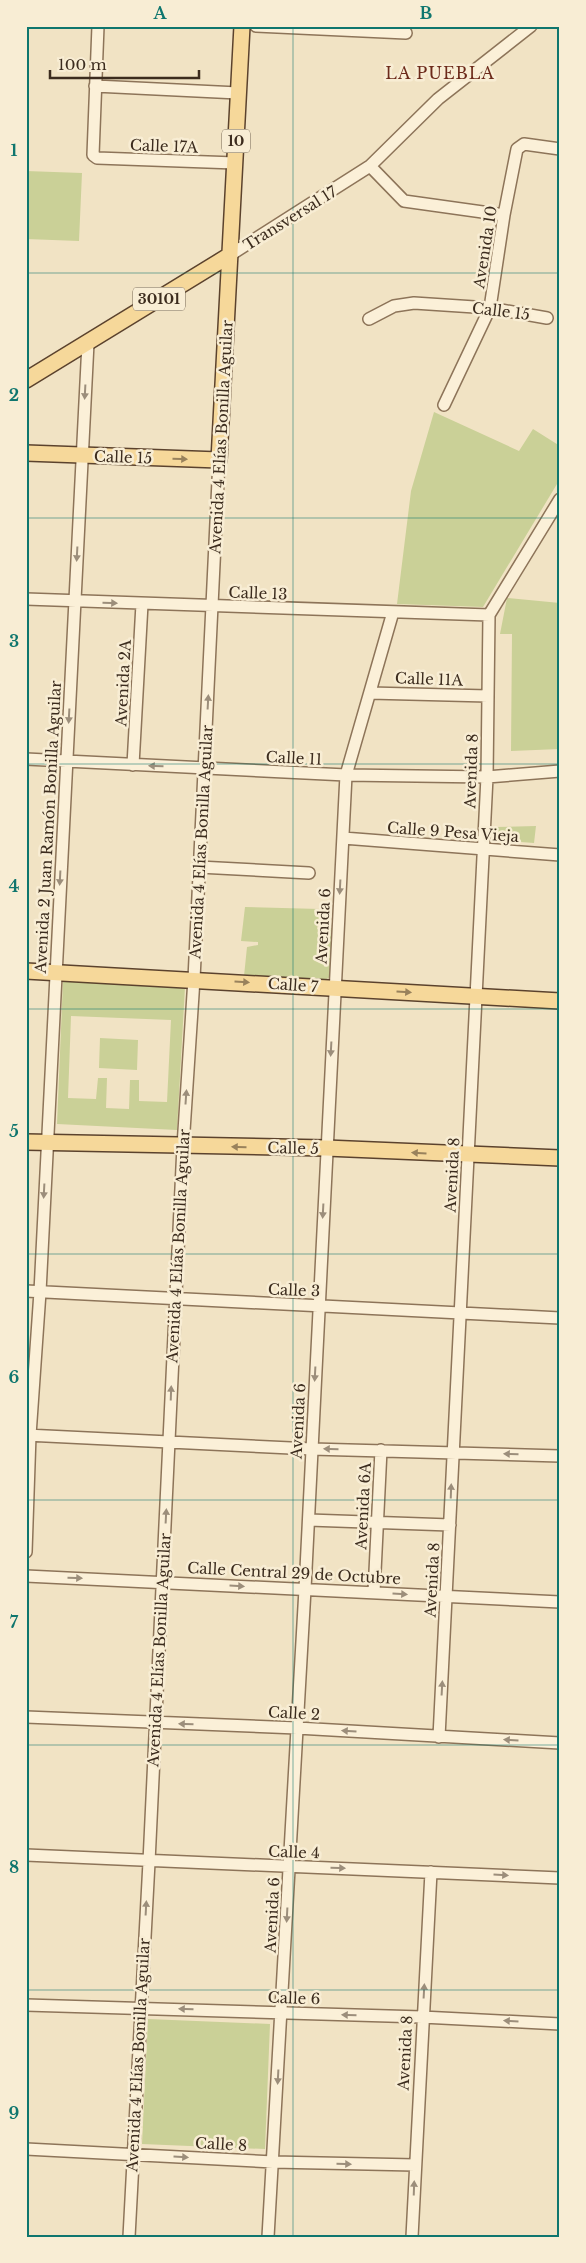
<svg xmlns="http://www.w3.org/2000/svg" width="586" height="2263" font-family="'Libre Baskerville',serif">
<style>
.green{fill:#cad097;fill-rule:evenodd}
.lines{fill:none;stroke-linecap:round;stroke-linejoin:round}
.minor-casing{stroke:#8d7459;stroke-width:14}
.major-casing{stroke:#5b422d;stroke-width:18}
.minor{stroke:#fbf0d8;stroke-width:11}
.major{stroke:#f6d89a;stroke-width:15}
.oneway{fill:#9c8e7b}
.oneway2{fill:#99825c}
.grid{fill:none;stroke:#0f766e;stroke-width:1;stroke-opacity:0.55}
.labels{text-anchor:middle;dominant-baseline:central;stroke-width:5;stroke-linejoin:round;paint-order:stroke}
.shield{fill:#f8edd4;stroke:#746655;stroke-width:1}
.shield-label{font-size:14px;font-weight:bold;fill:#3c2c1e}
.street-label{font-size:15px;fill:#3c2c1e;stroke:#f8edd4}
.neighbourhood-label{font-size:16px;letter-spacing:1px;fill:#6c2a1a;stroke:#f8edd4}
.neatline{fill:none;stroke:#0f766e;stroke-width:2}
.grid-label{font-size:16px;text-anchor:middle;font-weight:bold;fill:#0f766e}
</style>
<rect width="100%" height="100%" fill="#f1e3c4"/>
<path class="green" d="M26,171L82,173L79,241L26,239Z
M434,412L519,451L533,429L560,446V479L483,607L397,604L411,491Z
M507,598L560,603V749L511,751L512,634H500Z
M536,826L534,843L494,840L495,827Z
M245,907L320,909L317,929L332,928L330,977L323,981L244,976L247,947L258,945V942L241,941Z
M63,981L185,987L177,1130L57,1124ZM71,1016L171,1020L167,1102L139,1101V1080H130L129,1109L106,1108L107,1078H98L96,1099L68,1098Z
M100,1038L138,1040L137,1070L99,1068Z
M148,2019L270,2024L265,2149L142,2144Z"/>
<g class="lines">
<g class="minor-casing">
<path id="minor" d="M98,26L93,155L97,158L235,163
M256,26L406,33
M95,86L238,93
M370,166L404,201L504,215
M230,255L370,166L438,99L531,26
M369,319L394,306L414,303L490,308L547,318
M444,405L490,308L504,215L517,149L524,144L560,149
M26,599L489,615
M370,693L488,696
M26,759L346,775L487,777L560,771
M133,765L142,604
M343,838L560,855
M199,867L309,873
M26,1291L560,1318
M26,1435L312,1449L560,1456
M309,1520L450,1525
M26,1552L30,1435L40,1292L88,343
M26,1576L560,1602
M374,1592L381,1450
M26,1717L297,1728L560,1743
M439,1737L487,777L489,615L560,499
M26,1855L560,1878
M26,2005L422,2017L560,2024
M26,2149L273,2162L415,2165
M129,2237L149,1862L183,1146L194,979L219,460
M268,2237L305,1589L346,775L393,612
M412,2237L431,1872"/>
</g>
<g class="major-casing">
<path id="major" d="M26,380L230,255
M26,453L219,460L242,26
M26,971L560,1001
M26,1142L326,1148L560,1158"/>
</g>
<use href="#minor" class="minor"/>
<use href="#major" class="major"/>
</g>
<defs><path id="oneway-solid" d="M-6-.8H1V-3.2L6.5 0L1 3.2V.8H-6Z" transform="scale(1.25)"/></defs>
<g class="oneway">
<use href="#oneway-solid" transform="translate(85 392) rotate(93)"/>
<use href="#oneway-solid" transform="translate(77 554) rotate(93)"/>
<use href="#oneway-solid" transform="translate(110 603) rotate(2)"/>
<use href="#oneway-solid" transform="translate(208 702) rotate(-87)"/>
<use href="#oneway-solid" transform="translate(69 716) rotate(93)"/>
<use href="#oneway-solid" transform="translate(156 766) rotate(-178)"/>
<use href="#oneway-solid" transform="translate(60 878) rotate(93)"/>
<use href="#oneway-solid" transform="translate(340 887) rotate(93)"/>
<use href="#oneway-solid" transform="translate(331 1049) rotate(93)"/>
<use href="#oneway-solid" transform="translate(186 1097) rotate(-86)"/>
<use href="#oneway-solid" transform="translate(44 1191) rotate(93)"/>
<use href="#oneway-solid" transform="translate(323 1211) rotate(93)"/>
<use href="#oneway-solid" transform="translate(315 1374) rotate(93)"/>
<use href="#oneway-solid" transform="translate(171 1393) rotate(-88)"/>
<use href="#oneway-solid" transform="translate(331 1449) rotate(-179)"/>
<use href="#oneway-solid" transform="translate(511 1454) rotate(-178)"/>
<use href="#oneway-solid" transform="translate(451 1491) rotate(-88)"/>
<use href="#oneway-solid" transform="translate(166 1516) rotate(-87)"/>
<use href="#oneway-solid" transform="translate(75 1578) rotate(2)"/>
<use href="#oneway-solid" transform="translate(237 1586) rotate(3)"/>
<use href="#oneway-solid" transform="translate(400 1594) rotate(3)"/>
<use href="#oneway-solid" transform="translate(442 1688) rotate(-87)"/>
<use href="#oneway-solid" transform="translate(186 1724) rotate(-178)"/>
<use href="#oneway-solid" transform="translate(349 1731) rotate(-177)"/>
<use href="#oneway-solid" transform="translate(511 1740) rotate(-177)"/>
<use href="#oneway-solid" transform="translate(338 1868) rotate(2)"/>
<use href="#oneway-solid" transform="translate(501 1875) rotate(3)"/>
<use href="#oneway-solid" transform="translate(146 1908) rotate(-87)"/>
<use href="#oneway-solid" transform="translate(287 1915) rotate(93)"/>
<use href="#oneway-solid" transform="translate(424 1991) rotate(-87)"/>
<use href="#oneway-solid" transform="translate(186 2009) rotate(-178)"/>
<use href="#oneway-solid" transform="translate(349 2015) rotate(-178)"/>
<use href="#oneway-solid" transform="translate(511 2021) rotate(-177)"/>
<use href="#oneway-solid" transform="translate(278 2077) rotate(93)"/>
<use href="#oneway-solid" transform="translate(181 2157) rotate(3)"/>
<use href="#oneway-solid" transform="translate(344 2164) rotate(1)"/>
<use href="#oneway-solid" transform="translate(414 2188) rotate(-88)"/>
</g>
<g class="oneway2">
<use href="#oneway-solid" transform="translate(180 459) rotate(2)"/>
<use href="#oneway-solid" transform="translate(242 982) rotate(4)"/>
<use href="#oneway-solid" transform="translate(404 992) rotate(4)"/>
<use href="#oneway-solid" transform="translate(239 1147) rotate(-179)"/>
<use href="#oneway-solid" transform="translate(419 1153) rotate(-177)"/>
</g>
<path class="grid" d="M293,26V2237M26,273H560M26,518H560M26,764H560M26,1009H560M26,1254H560M26,1500H560M26,1745H560M26,1990H560"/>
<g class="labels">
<g class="shield">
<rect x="222" y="129.5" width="28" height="23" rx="4"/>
<rect x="133" y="287.5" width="52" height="23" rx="4"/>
</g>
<g class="shield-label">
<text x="236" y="141">10</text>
<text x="159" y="299">30101</text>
</g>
<g class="street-label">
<text transform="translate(164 146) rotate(2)">Calle 17A</text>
<text transform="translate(290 218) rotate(-32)">Transversal 17</text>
<text transform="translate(485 247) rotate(-81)">Avenida 10</text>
<text transform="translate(501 311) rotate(7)">Calle 15</text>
<text transform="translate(221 437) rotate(-87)">Avenida 4 Elías Bonilla Aguilar</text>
<text transform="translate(123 457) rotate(2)">Calle 15</text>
<text transform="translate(258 593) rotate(2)">Calle 13</text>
<text transform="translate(429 679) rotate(2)">Calle 11A</text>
<text transform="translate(123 683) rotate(-87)">Avenida 2A</text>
<text transform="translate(294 758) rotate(3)">Calle 11</text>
<text transform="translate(471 771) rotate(-88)">Avenida 8</text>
<text transform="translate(48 827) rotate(-87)">Avenida 2 Juan Ramón Bonilla Aguilar</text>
<text transform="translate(453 832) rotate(4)">Calle 9 Pesa Vieja</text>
<text transform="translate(201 842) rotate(-87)">Avenida 4 Elías Bonilla Aguilar</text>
<text transform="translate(323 926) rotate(-87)">Avenida 6</text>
<text transform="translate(293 985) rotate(4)">Calle 7</text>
<text transform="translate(293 1148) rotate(1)">Calle 5</text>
<text transform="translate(452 1175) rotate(-87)">Avenida 8</text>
<text transform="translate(178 1246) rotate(-87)">Avenida 4 Elías Bonilla Aguilar</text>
<text transform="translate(294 1290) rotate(2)">Calle 3</text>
<text transform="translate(298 1421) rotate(-87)">Avenida 6</text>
<text transform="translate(363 1506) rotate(-87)">Avenida 6A</text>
<text transform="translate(294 1573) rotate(3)">Calle Central 29 de Octubre</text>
<text transform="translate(432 1580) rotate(-87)">Avenida 8</text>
<text transform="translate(159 1650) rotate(-87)">Avenida 4 Elías Bonilla Aguilar</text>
<text transform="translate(294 1713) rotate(3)">Calle 2</text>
<text transform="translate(294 1852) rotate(2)">Calle 4</text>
<text transform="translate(272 1915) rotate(-87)">Avenida 6</text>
<text transform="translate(294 1998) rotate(2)">Calle 6</text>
<text transform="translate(405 2053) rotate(-87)">Avenida 8</text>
<text transform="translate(138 2055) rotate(-87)">Avenida 4 Elías Bonilla Aguilar</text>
<text transform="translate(221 2144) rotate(3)">Calle 8</text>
</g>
<g class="neighbourhood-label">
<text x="440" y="73">LA PUEBLA</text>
</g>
</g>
<rect width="586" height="2263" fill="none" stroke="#f8edd4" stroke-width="55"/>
<path d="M50 70v8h149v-8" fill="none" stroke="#3c2c1e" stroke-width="2.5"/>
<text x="58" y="70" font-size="15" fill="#3c2c1e" stroke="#f8edd4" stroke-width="4" paint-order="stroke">100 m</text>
<rect x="28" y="28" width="530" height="2208" class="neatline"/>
<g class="grid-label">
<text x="160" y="19">A</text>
<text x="426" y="19">B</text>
<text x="14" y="156">1</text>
<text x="14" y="401">2</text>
<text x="14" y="647">3</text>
<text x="14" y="892">4</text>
<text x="14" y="1137">5</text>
<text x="14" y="1383">6</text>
<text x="14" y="1628">7</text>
<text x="14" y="1873">8</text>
<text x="14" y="2119">9</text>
</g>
</svg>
